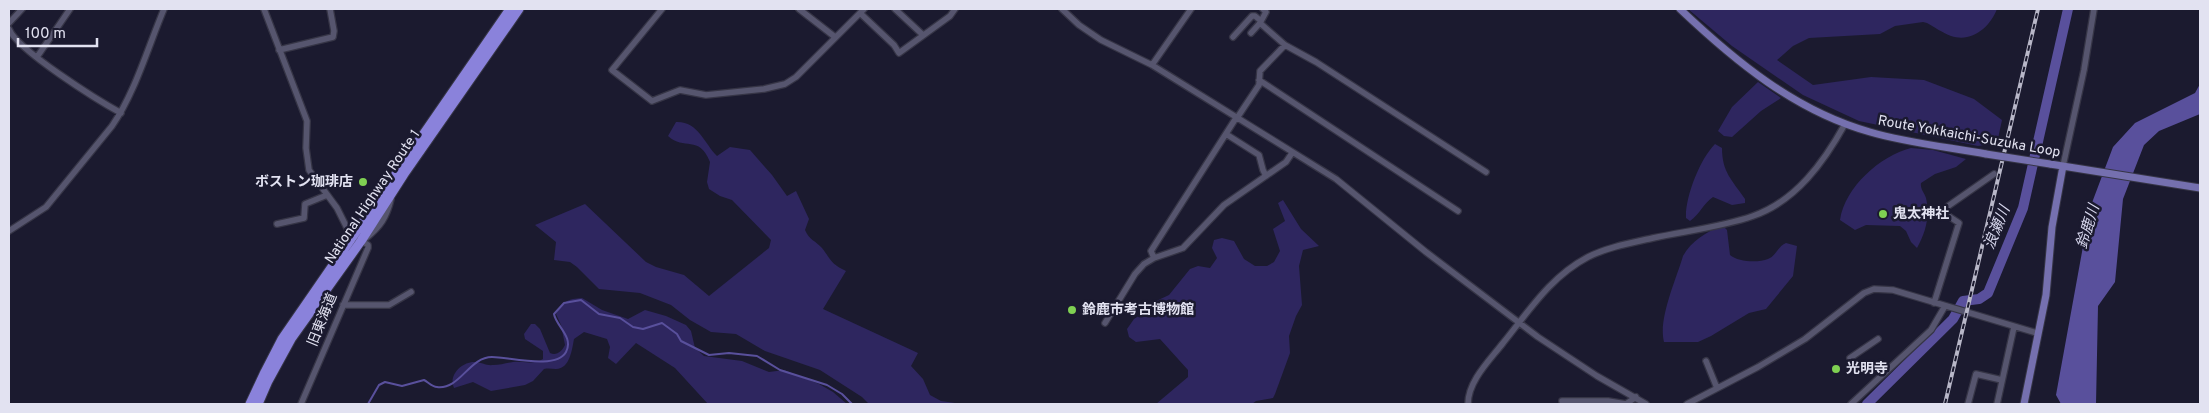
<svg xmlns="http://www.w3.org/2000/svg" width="2209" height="413" font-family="Overpass,'Noto Sans JP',sans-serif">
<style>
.green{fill:#2e265f}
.water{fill:#59509c}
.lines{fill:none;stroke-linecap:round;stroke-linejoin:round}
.stream{stroke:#59509c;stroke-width:2}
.river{stroke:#59509c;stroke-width:10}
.minor-casing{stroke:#363546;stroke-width:8}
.major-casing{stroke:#363546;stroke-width:9}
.highway-casing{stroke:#363546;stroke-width:11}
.minor{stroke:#56556e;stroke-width:5.5}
.major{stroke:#7570af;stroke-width:7}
.highway{stroke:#8a82db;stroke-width:9}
.rail-casing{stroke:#b8b7c8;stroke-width:4}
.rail{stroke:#1b1a2f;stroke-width:2;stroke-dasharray:5.5;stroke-linecap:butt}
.major-bridge-casing{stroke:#363546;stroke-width:9;stroke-linecap:butt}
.major-bridge{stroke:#7570af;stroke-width:7}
.poi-dot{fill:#7fd052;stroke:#1b1a2f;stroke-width:2}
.labels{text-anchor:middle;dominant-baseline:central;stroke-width:5;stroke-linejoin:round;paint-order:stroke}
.street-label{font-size:14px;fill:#e2e2f1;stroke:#1b1a2f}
.poi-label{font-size:14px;font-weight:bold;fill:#e2e2f1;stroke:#1b1a2f;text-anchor:start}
.water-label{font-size:15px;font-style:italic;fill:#d6d6ec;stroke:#1b1a2f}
</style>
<rect width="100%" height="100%" fill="#1b1a2f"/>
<path class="green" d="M1688,9H1997C1990,27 1972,43 1951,36C1943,33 1934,27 1927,23L1923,22L1895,26L1880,34L1809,38L1793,46L1777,60L1813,85L1871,77L1924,80L1974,99L2002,120L1997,143L1978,146L1859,121L1803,95L1732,46Z
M1758,82L1781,98L1761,111L1732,137L1724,136L1718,131L1732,107Z
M676,122C698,121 704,143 717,156L730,147L750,150L772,175L787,196L796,191L809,219L805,230C809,240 816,241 822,248C832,261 830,263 846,271L823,309L918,353L911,366L923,379L930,395L941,401L962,404H869L862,397L820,370L765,351L736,334L711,332L690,320L671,305L640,293L599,289L577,267L570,262L554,260L556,242L535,225L585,204L646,262L656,267L684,275L709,296L769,248L771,240L732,200L720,196L709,189L707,182L710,162C699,134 684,151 668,136Z
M1715,144L1722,148C1722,172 1732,180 1745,199V203L1732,205L1713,197C1703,204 1700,214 1690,221L1686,218C1685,197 1700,159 1715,144Z
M1911,148L1933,150L1966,159L1956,167L1935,174L1921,183C1920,189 1924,192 1926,198C1930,216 1926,232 1917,248L1911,242L1906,231L1900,226L1866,225L1855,230L1840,220C1845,187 1880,156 1911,148Z
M1283,200L1301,229L1319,246L1303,250L1299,266L1302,305L1296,316L1289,336L1290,353L1275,394L1273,398L1256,401L1252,404H1156L1188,377V370L1160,339L1136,342L1129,337L1127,329L1134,319L1148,310L1154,302L1169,295L1190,269L1198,266L1210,268L1217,258L1212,248L1214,240L1222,238L1234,241L1244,259L1255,266H1267L1274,262L1280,251L1273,229L1285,221L1278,203Z
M1722,225L1727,230L1730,255C1738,262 1758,263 1768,259C1776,256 1778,246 1786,243L1797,246L1793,276L1766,309L1749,313L1711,336L1698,342H1664C1658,319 1676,280 1683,256C1691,241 1707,232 1722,225Z
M582,298L602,310L628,319L645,310L666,316L686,325L691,331L695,348L704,356L742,361L769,372L784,370L819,384L833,392L847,404H708L675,368L636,343L616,364L608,358L610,347L607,339L584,332L574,339C572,349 570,369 556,369C552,369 549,368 544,369L533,381L525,385L491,391L473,382L454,388C448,375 462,362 474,362C481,362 487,366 493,365C500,365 506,363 513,362C523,361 533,365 543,359V351L525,339L524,334L531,324H535L540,329L550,353C557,356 562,351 565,345L561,325L556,314C563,301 568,299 582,298Z"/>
<path class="water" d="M2200,84V114L2159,131L2144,145L2123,199L2115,282L2098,306L2096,404H2061L2056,395L2090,208L2113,147L2135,123L2195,93Z"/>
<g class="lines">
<path class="stream" d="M368,404L379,385L385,382L402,386L424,380C428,382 432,387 437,387C460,390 469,357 492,357C509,357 556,370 566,352C574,337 556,326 554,314L564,303L581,300L599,314L620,318L633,327L643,329L662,323L677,334L681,341L709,355L729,353L757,356L780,370L827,385L842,394L852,404"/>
<path class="river" d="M1867,404L1953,319L1963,301L1979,299L1988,293L2023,208L2068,9"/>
<g class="minor-casing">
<path id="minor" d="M264,9L307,121L306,148L309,170L337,208L349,232L368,245V248L301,404
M662,9L612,70L652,101L680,90L706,95L764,89L785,84L796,77L864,9
M799,9L835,37
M895,9L923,35
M1062,9L1079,25L1101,40L1152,65L1336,179L1426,252L1538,337L1597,376L1646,404
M1263,9L1266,12L1260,23L1285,45L1316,62L1486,172
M860,13L894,45L899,53L950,16L955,9
M9,23L22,9
M9,29C17,50 99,101 121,113
M1251,33L1260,23
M1233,37L1252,16H1255L1261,21
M279,50L333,37L334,31L330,9
M37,57L70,9
M1152,65L1191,9
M1259,80L1458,211
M1237,118L1259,85L1260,71L1285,45
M1226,134L1259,155L1263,170L1266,176
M2063,166L2084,70L2094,9
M277,224L304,218L305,204L327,195
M9,231L46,207L112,126C135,93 148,47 164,9
M366,238C380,227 387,217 391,199
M1154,258L1151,251L1236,118
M1934,303L1959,223L1941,211L1994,174
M343,305H389L411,292
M1105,323L1135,274L1144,264L1154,258L1183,248L1224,205L1286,162L1292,153
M1850,358L1878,339
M1706,361L1717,388
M1562,401H1608L1626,404L1636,397
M1468,404C1468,381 1490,360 1503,343C1529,311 1550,277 1588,257C1608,247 1631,243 1653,238C1686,231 1722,227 1753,216C1796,201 1824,162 1845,124
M1687,404L1758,367L1805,339L1864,293L1874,289L1893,290L2037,333
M1851,404L1931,330L1945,306
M1968,404L1976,374L2002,380
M1997,404L2014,327"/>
</g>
<g class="major-casing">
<path id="major" d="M1680,9C1735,61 1795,111 1870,132C1908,143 1947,147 1986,154
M2050,164L2200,188
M2024,404L2046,295L2052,227L2063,166"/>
</g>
<g class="highway-casing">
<path id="highway" d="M250,404L265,372L282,339L510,9
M258,404L268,381L291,339L361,241L404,174L519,9"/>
</g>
<use href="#minor" class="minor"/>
<use href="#major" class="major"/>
<use href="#highway" class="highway"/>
<g class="rail-casing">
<path id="rail" d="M1945,404L2038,9"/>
</g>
<use href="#rail" class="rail"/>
<g class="major-bridge-casing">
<path id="major-bridge" d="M1986,154L2050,164"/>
</g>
<use href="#major-bridge" class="major-bridge"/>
</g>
<g class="poi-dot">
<circle cx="363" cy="182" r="5"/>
<circle cx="1883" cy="214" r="5"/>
<circle cx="1072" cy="310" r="5"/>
<circle cx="1836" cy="369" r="5"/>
</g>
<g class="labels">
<g class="street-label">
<text transform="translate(1969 137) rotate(10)">Route Yokkaichi-Suzuka Loop</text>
<text transform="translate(373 197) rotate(-56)">National Highway Route 1</text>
<text transform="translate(323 320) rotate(-68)">旧東海道</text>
</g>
<g class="poi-label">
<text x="353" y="182" text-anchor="end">ボストン珈琲店</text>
<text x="1893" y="214">鬼太神社</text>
<text x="1082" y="310">鈴鹿市考古博物館</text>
<text x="1846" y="369">光明寺</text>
</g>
<g class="water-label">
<text transform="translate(2089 227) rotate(-73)">鈴鹿川</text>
<text transform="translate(1998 228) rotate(-68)">浪瀬川</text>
</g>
</g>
<rect width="2209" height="413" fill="none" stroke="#e2e2f1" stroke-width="20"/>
<path d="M18 38v8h79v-8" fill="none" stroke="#e2e2f1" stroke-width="2.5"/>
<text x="25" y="38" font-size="15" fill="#e2e2f1" stroke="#1b1a2f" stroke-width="4" paint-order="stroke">100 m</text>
</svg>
